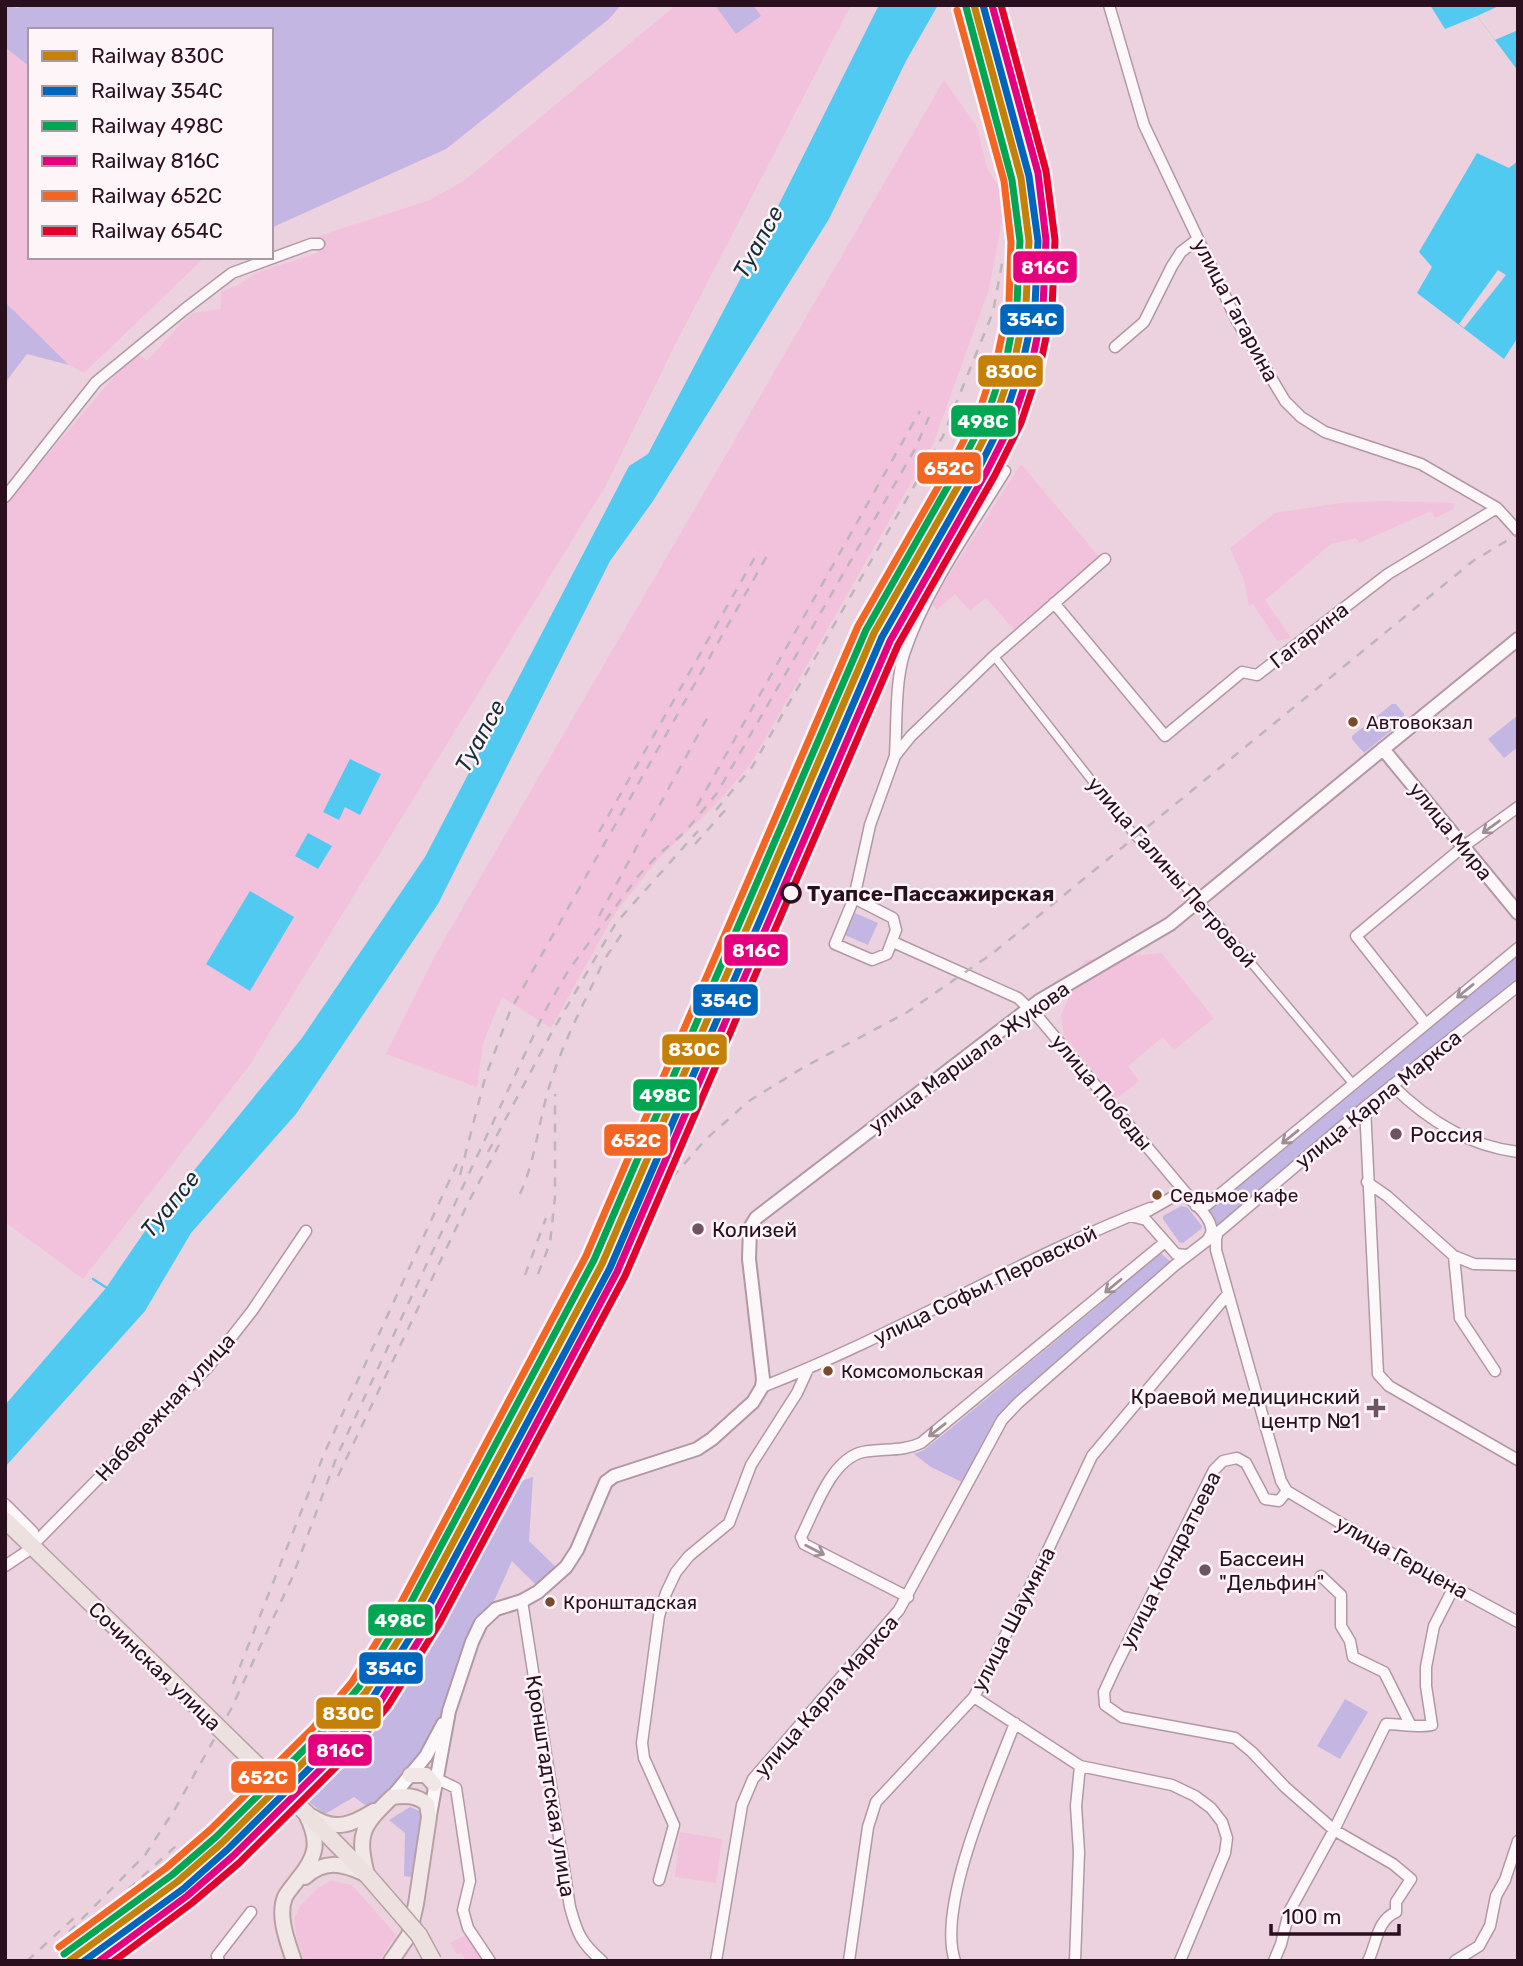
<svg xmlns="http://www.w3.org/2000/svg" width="1523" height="1966" font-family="Rubik,sans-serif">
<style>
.built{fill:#f2c1db}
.green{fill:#c4b6e2}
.water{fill:#51caf2}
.pier{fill:#ecd2df}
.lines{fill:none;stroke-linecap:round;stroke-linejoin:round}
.stream{stroke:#51caf2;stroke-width:2.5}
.pedestrian-casing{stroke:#b198a5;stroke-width:10}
.minor-casing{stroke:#b198a5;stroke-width:13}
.tertiary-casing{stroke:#b198a5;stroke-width:16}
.secondary-casing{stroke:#b198a5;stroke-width:16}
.primary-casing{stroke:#b8a1a4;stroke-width:18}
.trunk-casing{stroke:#b8a1a4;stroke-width:19}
.pedestrian{stroke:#fcf8fa;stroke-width:7}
.minor{stroke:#fcf8fa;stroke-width:10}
.tertiary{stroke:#fcf8fa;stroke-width:12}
.secondary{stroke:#fcf8fa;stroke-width:12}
.primary{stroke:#f1e7e7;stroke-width:14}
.trunk{stroke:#ede1e0;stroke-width:16}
.rail{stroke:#bdb5ba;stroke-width:2.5;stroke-dasharray:9 9;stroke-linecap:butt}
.trunk-bridge-casing{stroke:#b8a1a4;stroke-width:19;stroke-linecap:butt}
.trunk-bridge{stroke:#ede1e0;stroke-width:16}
.rail-1-casing{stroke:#fef5f9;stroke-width:12}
.rail-2-casing{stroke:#fef5f9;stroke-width:12}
.rail-3-casing{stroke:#fef5f9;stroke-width:12}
.rail-4-casing{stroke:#fef5f9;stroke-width:12}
.rail-5-casing{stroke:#fef5f9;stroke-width:12}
.rail-6-casing{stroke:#fef5f9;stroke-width:12}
.rail-1{stroke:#c48008;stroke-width:7}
.rail-2{stroke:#0065bd;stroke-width:7}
.rail-3{stroke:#00a651;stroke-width:7}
.rail-4{stroke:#e5007d;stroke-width:7}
.rail-5{stroke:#f26522;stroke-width:7}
.rail-6{stroke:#e4002b;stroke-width:7}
.oneway{stroke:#9e8f97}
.bus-dot{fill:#7a4b2a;stroke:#fef5f9;stroke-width:2.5}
.stop-dot{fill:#fef5f9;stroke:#2a0f1f;stroke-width:3.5}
.poi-dot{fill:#6e5362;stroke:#fef5f9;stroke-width:2.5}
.labels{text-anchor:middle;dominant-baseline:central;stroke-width:5;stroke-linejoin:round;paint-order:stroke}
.bus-label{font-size:19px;fill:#2a0f1f;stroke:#fef5f9;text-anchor:start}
.street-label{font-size:21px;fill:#2a0f1f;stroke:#fef5f9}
.stop-label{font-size:21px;font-weight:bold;fill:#2a0f1f;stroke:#fef5f9;text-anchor:start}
.poi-label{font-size:21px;fill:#2a0f1f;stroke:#fef5f9;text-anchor:start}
.water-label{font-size:23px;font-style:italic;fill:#142d36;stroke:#fef5f9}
.line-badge{stroke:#fef5f9;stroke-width:2.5}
.badge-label{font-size:19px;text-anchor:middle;font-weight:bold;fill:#fff}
</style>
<rect width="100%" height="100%" fill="#ecd2df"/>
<path class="built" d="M676,5H851L676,343L606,485L249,1066L83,1279L5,1222V505L135,352L147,361L183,321L193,313L221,309V292L238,285L256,273L317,253L319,236L430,200L465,180Z
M5,47L30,67V257H205L84,373L69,365L5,302Z
M944,80L977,127L987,168L1006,199L989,289L933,444L750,765L714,806L660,857L615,913L551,1028L502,997L483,1043L477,1087L386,1054L437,952Z
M1021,464L1100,558L1016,632L986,598L970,611L955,594L937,610L931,603Z
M1381,501L1453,503L1454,509L1435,518L1431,511L1359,543L1356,538L1331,544L1265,600L1291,638L1277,641L1253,604L1249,606L1244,580L1230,548L1275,513L1341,503Z
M1161,953L1214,1018L1174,1050L1163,1037L1128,1066L1139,1081L1116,1099L1064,1035L1061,1015L1085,960Z
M680,1832L722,1839L716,1883L675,1877Z
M331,1881L352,1885L396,1935L379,1961H305L297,1940L294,1919L300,1906L318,1888Z
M468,1934L485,1961H466L462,1953L457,1954L450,1943Z"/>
<path class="green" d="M5,5L18,8L20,5H621L609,19L446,149L271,228V30H30V67L5,47Z
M715,5H753L761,16L736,34Z
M5,302L69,365L27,354L5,383Z
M1392,704H1396L1404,714L1405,719L1364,753L1352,739V736Z
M1518,715V747L1504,758L1488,739Z
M855,913L878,923L868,945L845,935Z
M1518,952V983L1219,1228L1205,1210Z
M1181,1206L1187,1207L1202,1226L1201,1229L1183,1243L1179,1242L1163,1219V1216Z
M1159,1252L1170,1261V1268L1009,1410L966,1484L931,1467L914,1454L924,1450L944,1434L1099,1305Z
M533,1477L529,1541L558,1569L538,1587L512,1561L445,1710L422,1755L394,1787L369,1808L354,1797L325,1814L305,1799L347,1758L405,1676L509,1485Z
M1345,1699L1368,1712L1340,1759L1317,1746Z
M410,1807L425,1813L418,1878L404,1876L405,1833L389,1820Z"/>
<path class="water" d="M879,5H938L906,61L829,219L653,501L610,561L438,904L296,1114L191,1233L145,1311L5,1467V1405L106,1288L147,1228L302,1038L425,857L629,466L648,454L765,232Z
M1430,5H1518V71L1477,16L1445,29Z
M1477,153L1509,168L1518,161V337L1504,359L1417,293L1432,267L1419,252Z
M350,759L381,774L360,815L345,807L339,820L323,812Z
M308,833L332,846L318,869L295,856Z
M250,891L294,917L250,991L206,964Z"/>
<path class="pier" d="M1501,5H1518V30L1495,40L1477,16Z
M1498,270L1506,275L1464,328L1459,324Z"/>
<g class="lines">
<path class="stream" d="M93,1279L107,1288"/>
<g class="pedestrian-casing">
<path id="pedestrian" d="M994,656L1136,837L1199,901L1354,1085"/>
</g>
<g class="minor-casing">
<path id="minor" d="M1109,5L1144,125L1237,321L1285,401L1301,417L1325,432L1421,464L1497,508L1518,531
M1115,347L1144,322L1172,266L1181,252L1198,239
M5,497L96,382L185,309L232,273L311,244H319
M1054,603L1165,736L1242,672L1257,675L1388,574L1497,508
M895,755C897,724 895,683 904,654C925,590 970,528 1005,471
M854,898L893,918L896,930L887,954L872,960L835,944L854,898L870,825L895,756L911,736L994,656L1105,559
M893,942L1018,998L1039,1018L1190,1198
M1425,1023L1356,936L1464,846L1518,807
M1392,1085C1426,1119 1469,1146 1518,1152
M1365,1107L1378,1374L1389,1386L1518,1460
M1367,1182L1387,1196L1454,1256L1460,1318L1495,1371
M1178,1194C1189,1194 1209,1216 1211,1227C1212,1232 1211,1234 1208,1239
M1196,1206L1207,1205L1518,948
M1148,1211L1178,1194L1181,1189
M1131,1216L1146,1220L1176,1254L1187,1255
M1218,1232L1216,1239V1250L1281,1481L1287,1491L1389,1552L1518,1622
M1454,1256L1474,1264L1518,1265
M762,1387C895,1336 1017,1260 1150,1208
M1287,1491L1279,1501L1265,1499L1246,1463L1237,1458L1223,1461L1214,1470L1115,1668L1104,1692L1105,1705L1122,1717L1235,1738L1252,1752L1285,1787L1334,1830L1393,1864L1411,1879L1396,1902V1912C1376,1921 1377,1944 1368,1961
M5,1504L33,1532
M5,1566L26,1552L208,1367L252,1311L306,1231
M1321,1576L1341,1595V1626L1350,1641L1353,1657L1384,1672L1410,1724
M908,1597L804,1544L801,1537C815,1510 831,1459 863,1452C883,1448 902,1452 921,1443L1165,1242
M522,1601L570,1907C577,1933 581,1943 602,1961
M974,1697L1080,1766L1172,1785L1195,1796L1211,1808L1222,1822L1227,1838L1225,1853L1180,1961
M435,1778L456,1788L470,1881L463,1910L468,1928L490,1961
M659,1880L674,1825L644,1758L642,1743L659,1616L666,1593L676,1572L689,1556L729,1523L751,1465L797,1393L808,1369
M219,1961L217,1956L251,1912
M716,1961L742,1805L753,1779L899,1610L1002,1420L1018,1403L1174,1266L1222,1229L1365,1107L1518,986
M849,1961L868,1827L876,1802L974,1697L1040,1567L1092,1456L1228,1294
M955,1961C936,1906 994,1778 1015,1723
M1075,1961L1079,1852L1076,1806L1080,1766
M1274,1961L1281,1944L1289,1912L1334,1830L1386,1724C1399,1724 1421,1728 1432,1725L1426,1686V1667L1434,1626L1454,1587
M1455,1961L1479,1946L1490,1926L1496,1896L1505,1880L1518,1841"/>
</g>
<g class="tertiary-casing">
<path id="tertiary" d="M1383,749L1518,639"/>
</g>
<g class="secondary-casing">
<path id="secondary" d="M392,1797L426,1756L443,1724
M430,1815L449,1711L472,1642L481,1623L496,1609L522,1601L538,1592L566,1567L577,1550L606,1482L614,1476L697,1449L712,1439L753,1402L762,1387L763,1379L749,1259L750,1228L756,1218L1039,1001L1170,924L1383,749L1518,913"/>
</g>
<g class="primary-casing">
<path id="primary" d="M410,1775H426L434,1784
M313,1817C335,1832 353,1824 374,1811
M367,1875C357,1834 361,1827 392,1797C405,1795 416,1795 427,1804L429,1817L416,1904L409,1935L391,1961
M305,1877C324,1860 341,1863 363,1873
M294,1961C288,1943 277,1916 285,1897C288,1891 294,1885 298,1879C317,1856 320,1842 306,1814"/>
</g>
<g class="trunk-casing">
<path id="trunk" d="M5,1520L169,1679
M306,1813L367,1875"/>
</g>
<use href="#pedestrian" class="pedestrian"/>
<use href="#minor" class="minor"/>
<use href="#tertiary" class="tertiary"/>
<use href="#secondary" class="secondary"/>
<use href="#primary" class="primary"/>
<use href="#trunk" class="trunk"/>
<path class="rail" d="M697,806L920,411
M716,810L752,767L943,436L993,312L1003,258
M599,832L759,550
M695,844L728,807
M599,916L711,711
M606,957L626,928
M488,1152L553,1030L616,923L698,831
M460,1175L485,1078L510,1011L768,554
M520,1194C535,1161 538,1126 548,1091C561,1045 585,1002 605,958
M538,1274L550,1243L555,1197V1094
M525,1275L546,1218
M338,1476L469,1201L499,1145
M474,1515L495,1462
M233,1684L324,1454L457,1164
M101,1912L121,1896L177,1845
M69,1932L145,1855L175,1809L231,1709L292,1578L337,1456L545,1011L568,971L639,875L658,855L685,832L717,793L915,449L929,417
M27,1961L74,1918
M59,1961L123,1915
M92,1961L217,1872C262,1833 307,1793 344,1746C406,1671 448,1582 493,1497C546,1397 601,1298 656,1200L671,1179L705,1140L749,1101L804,1067L906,1013L993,953L1473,561L1518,534"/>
<g class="trunk-bridge-casing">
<path id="trunk-bridge" d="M169,1679L306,1813
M367,1875L419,1935L433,1961"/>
</g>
<use href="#trunk-bridge" class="trunk-bridge"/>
<g class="rail-1-casing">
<path id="rail-1" d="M69,1961L177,1882L222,1843L326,1740L366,1692L417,1610L602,1264L874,633L972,462L997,413L1015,358L1026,304L1029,241L1021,178L974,5"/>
</g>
<g class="rail-2-casing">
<path id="rail-2" d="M84,1961L183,1889L228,1849L332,1746L373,1697L424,1615L610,1268L882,637L980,466L1005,416L1023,361L1035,306L1038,241L1029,176L983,5"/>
</g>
<g class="rail-3-casing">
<path id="rail-3" d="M64,1954L172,1875L216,1837L320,1734L359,1687L409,1606L594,1260L866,630L964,458L989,410L1007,356L1017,303L1020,241L1012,180L966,7"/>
</g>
<g class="rail-4-casing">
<path id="rail-4" d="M99,1961L187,1896L233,1856L338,1752L381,1701L432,1619L617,1272L890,641L987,471L1013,420L1032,363L1043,307L1046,240L1038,173L992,5"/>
</g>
<g class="rail-5-casing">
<path id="rail-5" d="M59,1947L166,1868L210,1830L313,1728L352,1682L402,1601L586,1256L858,626L957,454L981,406L998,354L1009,302L1011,242L1004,181L957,10"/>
</g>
<g class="rail-6-casing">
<path id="rail-6" d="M114,1961L192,1903L239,1863L344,1759L388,1706L439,1624L625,1276L898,645L995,475L1021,423L1040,366L1052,309L1055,240L1046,171L1001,5"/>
</g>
<use href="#rail-1" class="rail-1"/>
<use href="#rail-2" class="rail-2"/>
<use href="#rail-3" class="rail-3"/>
<use href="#rail-4" class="rail-4"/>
<use href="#rail-5" class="rail-5"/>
<use href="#rail-6" class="rail-6"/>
</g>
<defs><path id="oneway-shaft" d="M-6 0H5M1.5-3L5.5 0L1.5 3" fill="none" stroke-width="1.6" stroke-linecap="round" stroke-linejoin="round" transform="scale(1.75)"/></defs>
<g class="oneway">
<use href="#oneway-shaft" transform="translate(1491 827) rotate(144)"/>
<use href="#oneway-shaft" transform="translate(1465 991) rotate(141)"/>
<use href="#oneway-shaft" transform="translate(1290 1137) rotate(141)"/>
<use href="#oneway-shaft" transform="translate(1113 1286) rotate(140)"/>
<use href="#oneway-shaft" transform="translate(937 1430) rotate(142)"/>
<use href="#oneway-shaft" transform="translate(815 1550) rotate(27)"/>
</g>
<g class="bus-dot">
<circle cx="1353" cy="722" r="6"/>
<circle cx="1157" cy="1195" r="6"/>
<circle cx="828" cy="1371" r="6"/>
<circle cx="550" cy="1602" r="6"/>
</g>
<circle class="stop-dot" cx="791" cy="893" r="9"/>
<g class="poi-dot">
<circle cx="1396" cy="1134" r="7"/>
<circle cx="698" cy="1229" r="7"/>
<path d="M1372.5 1397.5h7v7h7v7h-7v7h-7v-7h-7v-7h7z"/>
<circle cx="1205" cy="1570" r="7"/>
</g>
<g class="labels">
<g class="bus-label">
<text x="1366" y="722">Автовокзал</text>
<text x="1170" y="1195">Седьмое кафе</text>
<text x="841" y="1371">Комсомольская</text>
<text x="563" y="1602">Кронштадская</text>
</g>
<g class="street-label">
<text transform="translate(1236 310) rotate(62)">улица Гагарина</text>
<text transform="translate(1309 635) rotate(-38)">Гагарина</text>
<text transform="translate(1451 831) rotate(51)">улица Мира</text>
<text transform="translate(1172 872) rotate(49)">улица Галины Петровой</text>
<text transform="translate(969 1057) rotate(-36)">улица Маршала Жукова</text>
<text transform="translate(1102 1092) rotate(50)">улица Победы</text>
<text transform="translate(1378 1099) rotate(-39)">улица Карла Маркса</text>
<text transform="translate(985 1285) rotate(-26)">улица Софьи Перовской</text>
<text transform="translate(165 1407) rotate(-47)">Набережная улица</text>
<text transform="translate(1402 1557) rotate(29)">улица Герцена</text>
<text transform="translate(1170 1560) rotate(-63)">улица Кондратьева</text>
<text transform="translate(1013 1619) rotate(-63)">улица Шаумяна</text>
<text transform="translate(155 1666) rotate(44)">Сочинская улица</text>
<text transform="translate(826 1696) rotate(-49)">улица Карла Маркса</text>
<text transform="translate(551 1786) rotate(81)">Кронштадтская улица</text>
</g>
<g class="stop-label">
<text x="807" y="893">Туапсе-Пассажирская</text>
</g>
<g class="poi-label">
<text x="1410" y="1134">Россия</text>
<text x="712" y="1229">Колизей</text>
<text x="1360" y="1396" text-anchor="end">Краевой медицинский<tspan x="1360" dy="24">центр №1</tspan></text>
<text x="1219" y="1558">Бассеин<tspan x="1219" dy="24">"Дельфин"</tspan></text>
</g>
<g class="water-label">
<text transform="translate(758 242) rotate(-61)">Туапсе</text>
<text transform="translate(480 736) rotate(-61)">Туапсе</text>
<text transform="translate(170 1204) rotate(-51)">Туапсе</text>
</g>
</g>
<g class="line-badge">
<rect x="1012" y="250" width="66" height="34" rx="7" fill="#e5007d"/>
<rect x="999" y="303" width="66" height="33" rx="7" fill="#0065bd"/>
<rect x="977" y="354" width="67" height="34" rx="7" fill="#c48008"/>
<rect x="950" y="404" width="67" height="34" rx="7" fill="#00a651"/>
<rect x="916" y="451" width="66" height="34" rx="7" fill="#f26522"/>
<rect x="723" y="933" width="66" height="34" rx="7" fill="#e5007d"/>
<rect x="692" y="983" width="67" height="34" rx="7" fill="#0065bd"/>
<rect x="661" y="1033" width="67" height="33" rx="7" fill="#c48008"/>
<rect x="632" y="1078" width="66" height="34" rx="7" fill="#00a651"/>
<rect x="603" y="1123" width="66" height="34" rx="7" fill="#f26522"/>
<rect x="367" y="1603" width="67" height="34" rx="7" fill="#00a651"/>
<rect x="358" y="1651" width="66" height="34" rx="7" fill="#0065bd"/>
<rect x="315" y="1696" width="67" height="34" rx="7" fill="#c48008"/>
<rect x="307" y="1733" width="66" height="34" rx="7" fill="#e5007d"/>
<rect x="230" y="1760" width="67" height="34" rx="7" fill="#f26522"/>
</g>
<g class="badge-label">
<text x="1045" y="274">816С</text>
<text x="1032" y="326">354С</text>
<text x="1011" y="378">830С</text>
<text x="983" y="428">498С</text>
<text x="949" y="475">652С</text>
<text x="756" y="957">816С</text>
<text x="726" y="1007">354С</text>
<text x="694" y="1056">830С</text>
<text x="665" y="1102">498С</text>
<text x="636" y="1147">652С</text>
<text x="400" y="1627">498С</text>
<text x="391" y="1675">354С</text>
<text x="348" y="1720">830С</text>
<text x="340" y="1757">816С</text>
<text x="263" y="1784">652С</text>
</g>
<rect width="1523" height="1966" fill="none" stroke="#2a0f1f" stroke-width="14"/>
<rect x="28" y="28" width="245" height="231" fill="#fef5f9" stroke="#a999a2" stroke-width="2"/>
<rect x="42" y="51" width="35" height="10" fill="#c48008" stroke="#a999a2" stroke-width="2"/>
<text x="91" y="63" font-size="21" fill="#2a0f1f">Railway 830С</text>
<rect x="42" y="86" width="35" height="10" fill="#0065bd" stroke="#a999a2" stroke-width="2"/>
<text x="91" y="98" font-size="21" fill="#2a0f1f">Railway 354С</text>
<rect x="42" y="121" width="35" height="10" fill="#00a651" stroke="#a999a2" stroke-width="2"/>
<text x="91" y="133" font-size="21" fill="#2a0f1f">Railway 498С</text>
<rect x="42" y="156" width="35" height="10" fill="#e5007d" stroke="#a999a2" stroke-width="2"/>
<text x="91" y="168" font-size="21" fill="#2a0f1f">Railway 816С</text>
<rect x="42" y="191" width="35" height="10" fill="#f26522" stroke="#a999a2" stroke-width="2"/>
<text x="91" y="203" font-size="21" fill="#2a0f1f">Railway 652С</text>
<rect x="42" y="226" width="35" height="10" fill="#e4002b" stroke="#a999a2" stroke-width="2"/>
<text x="91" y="238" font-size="21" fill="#2a0f1f">Railway 654С</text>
<path d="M1271 1924v10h128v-10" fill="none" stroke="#2a0f1f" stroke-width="3.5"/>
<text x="1282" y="1924" font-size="21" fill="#2a0f1f" stroke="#fef5f9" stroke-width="5" paint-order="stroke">100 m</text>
</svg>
